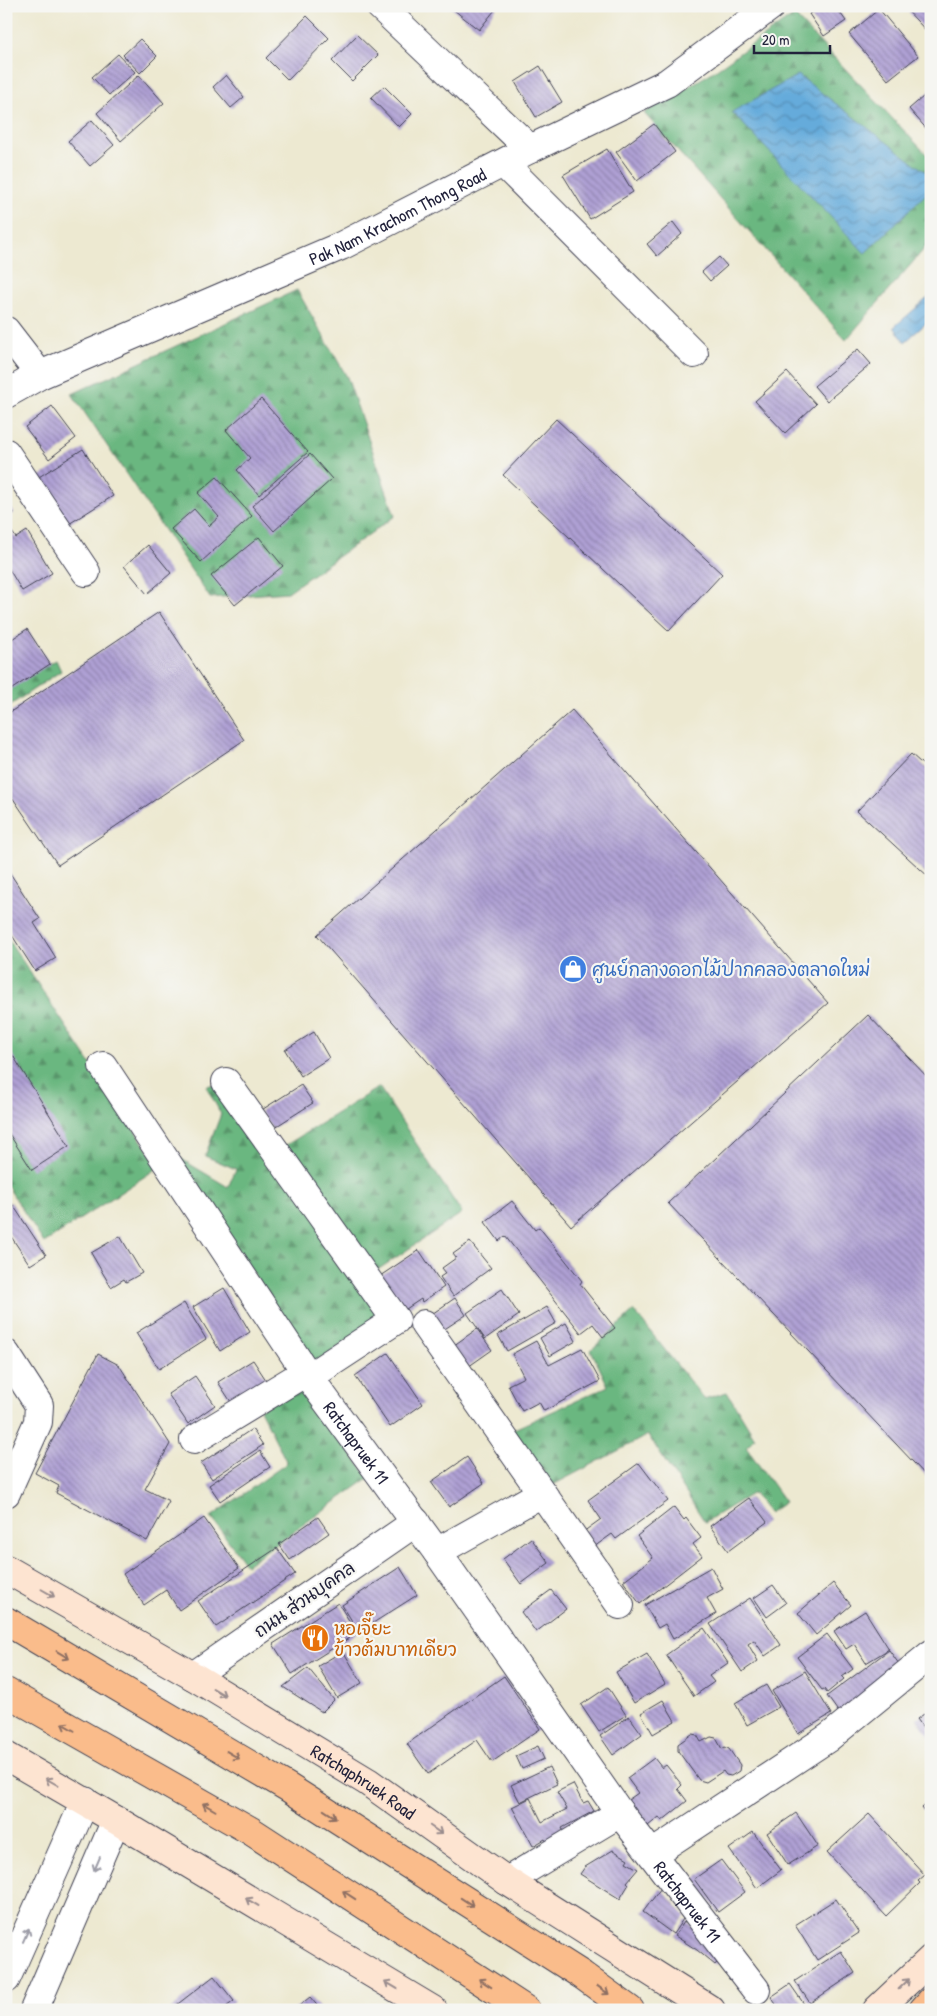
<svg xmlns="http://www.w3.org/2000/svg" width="937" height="2016" font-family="'Patrick Hand','Playpen Sans Thai',sans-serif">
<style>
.forest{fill:url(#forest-firs);stroke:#466c5e}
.water{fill:url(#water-waves);stroke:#44668b}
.building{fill:url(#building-back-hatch)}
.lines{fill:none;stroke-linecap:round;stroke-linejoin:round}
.street-casing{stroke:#404052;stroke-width:30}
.secondary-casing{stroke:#404052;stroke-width:30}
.primary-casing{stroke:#404052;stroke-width:30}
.street{stroke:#fff;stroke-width:28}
.secondary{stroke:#fde4d1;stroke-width:28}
.primary{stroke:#fabc8b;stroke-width:28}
.oneway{stroke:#9a8d8e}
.oneway2{stroke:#8e6f63}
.oneway3{stroke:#9c9ca7}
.labels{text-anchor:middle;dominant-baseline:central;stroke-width:4.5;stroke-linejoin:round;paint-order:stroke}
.street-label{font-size:18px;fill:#22223b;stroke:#f6f6f2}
.shop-label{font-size:18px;fill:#366cbe;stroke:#f6f6f2;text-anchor:start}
.food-label{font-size:18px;fill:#c56008;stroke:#f6f6f2;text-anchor:start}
</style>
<defs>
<pattern id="forest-firs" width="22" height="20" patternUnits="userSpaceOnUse" patternTransform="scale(1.25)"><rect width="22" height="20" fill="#6bb780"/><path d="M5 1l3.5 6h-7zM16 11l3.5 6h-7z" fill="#58946a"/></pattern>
<pattern id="water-waves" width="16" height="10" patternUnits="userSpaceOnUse" patternTransform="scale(1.25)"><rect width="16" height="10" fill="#65abdb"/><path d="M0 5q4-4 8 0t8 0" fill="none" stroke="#538bb3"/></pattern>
<pattern id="building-back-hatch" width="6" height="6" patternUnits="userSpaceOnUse" patternTransform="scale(1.25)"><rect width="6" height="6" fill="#afa0d4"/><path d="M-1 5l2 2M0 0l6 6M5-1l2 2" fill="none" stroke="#8e82ad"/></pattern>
</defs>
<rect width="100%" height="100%" fill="#f6f6f2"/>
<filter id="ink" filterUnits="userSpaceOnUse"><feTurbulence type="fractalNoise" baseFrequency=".02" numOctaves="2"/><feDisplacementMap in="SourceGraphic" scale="10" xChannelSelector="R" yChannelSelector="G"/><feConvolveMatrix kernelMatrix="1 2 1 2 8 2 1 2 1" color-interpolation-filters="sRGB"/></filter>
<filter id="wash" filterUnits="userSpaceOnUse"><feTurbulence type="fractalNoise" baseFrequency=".0096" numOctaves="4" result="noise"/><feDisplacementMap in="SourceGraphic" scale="20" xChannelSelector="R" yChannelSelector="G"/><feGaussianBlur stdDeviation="1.12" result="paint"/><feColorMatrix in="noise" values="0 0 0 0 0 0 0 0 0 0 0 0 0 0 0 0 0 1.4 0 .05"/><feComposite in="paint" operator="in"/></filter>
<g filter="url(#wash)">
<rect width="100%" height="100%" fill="#ede9d1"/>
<path class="forest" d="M794,15L931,159V241L846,340L644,113L711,73Z
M297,290L347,377L395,516L288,592L210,598L72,394Z
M56,660L61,671L6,708V690Z
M6,936L159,1167L44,1243L6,1184Z
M226,1082L382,1315L314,1365L173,1154L228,1187L236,1169L205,1156L221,1114L206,1086Z
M379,1087L462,1213L373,1273L283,1147Z
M634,1311L704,1399L727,1392L755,1438L746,1447L785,1502L769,1513L753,1493L705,1522L648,1435L553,1485L512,1430L608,1386L591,1350Z
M303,1387L369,1478L246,1565L211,1517L287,1463L260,1409Z"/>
<path class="water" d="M798,75L931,176V189L865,253L732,112Z
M931,295V319L905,342L894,327Z"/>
<g id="blocks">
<path class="building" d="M449,6H498L479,30Z
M820,6H835L846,21L824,36L809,14Z
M903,6H931V36Z
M879,9L918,56L888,80L849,34Z
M307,16L329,38L288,80L266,58Z
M357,35L378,55L352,81L332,61Z
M140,39L157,56L140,73L123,55Z
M118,54L135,72L109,95L92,77Z
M540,66L562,102L536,117L515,82Z
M139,75L164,103L121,141L97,113Z
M226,75L244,97L231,108L213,87Z
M384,86L412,114L399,127L371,98Z
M931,90V134L909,109Z
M92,120L114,145L90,166L68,141Z
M654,124L675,152L637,181L616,152Z
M607,149L633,192L590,219L563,175Z
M673,222L682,234L657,256L647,244Z
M719,257L727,266L710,281L702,272Z
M858,349L871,364L827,401L814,386Z
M787,372L816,404L785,433L755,401Z
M261,399L308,452L259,495L237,470L250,458L226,430Z
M52,406L76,438L49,459L25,427Z
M556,419L722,574L669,631L503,475Z
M83,449L113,496L61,529L31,482Z
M310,454L332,479L274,531L252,506Z
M217,477L252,516L201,562L171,529L194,509L209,526L219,517L198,493Z
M6,501L14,513L6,518Z
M27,531L52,573L22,591L6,564V535L12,532L16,538Z
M259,537L283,566L235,605L211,576Z
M148,545L171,573L147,594L124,566Z
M159,612L244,740L58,865L6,788V715Z
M27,629L50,664L6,693V643Z
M572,710L828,1003L571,1226L317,935Z
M911,754L931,772V879L857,811Z
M6,867L40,919L34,923L56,958L35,971L6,926Z
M868,1015L931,1081V1481L668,1203Z
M314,1032L329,1058L301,1076L285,1050Z
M12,1054L69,1146L32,1170L6,1129V1057Z
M301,1085L313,1103L272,1129L260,1111Z
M512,1201L535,1230L539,1227L582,1281L580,1284L615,1328L603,1337L593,1324L581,1333L505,1236L499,1241L485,1222Z
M11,1202L46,1255L30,1265L6,1229V1205Z
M120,1236L142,1273L126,1282L124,1279L111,1287L91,1253Z
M470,1242L491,1268L453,1296L440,1277L446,1273L442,1268L456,1258L453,1254Z
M419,1250L444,1287L422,1302L421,1299L403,1311L380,1276Z
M224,1288L250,1332L220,1351L193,1307Z
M502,1289L519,1315L485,1339L467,1313Z
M455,1298L466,1315L440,1332L429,1316Z
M184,1303L206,1339L159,1369L136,1333Z
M547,1307L556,1323L507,1351L498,1335Z
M566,1323L576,1341L550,1356L540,1338Z
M477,1329L492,1350L465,1369L450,1348Z
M536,1341L549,1365L582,1348L600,1381L544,1411L539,1402L522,1411L508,1385L524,1377L512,1354Z
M388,1353L423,1404L390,1427L355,1376Z
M98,1354L119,1365L170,1444L145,1489L169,1501L147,1541L56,1493L59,1486L35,1473Z
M253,1360L270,1386L235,1408L218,1382Z
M195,1376L215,1405L188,1424L168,1394Z
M252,1429L263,1445L212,1479L201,1463Z
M260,1451L270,1467L220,1501L209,1485Z
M467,1457L484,1483L449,1507L431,1482Z
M639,1463L668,1501L616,1539L612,1534L594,1547L583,1532L601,1519L588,1500Z
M749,1498L767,1522L728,1551L710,1526Z
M674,1507L684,1520L686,1518L701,1538L693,1544L702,1556L640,1604L623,1581L653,1558L637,1536Z
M318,1517L329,1533L290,1560L279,1544Z
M204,1518L239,1568L179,1610L166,1590L144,1605L123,1574Z
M531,1538L549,1563L521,1584L503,1559Z
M277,1548L295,1574L216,1627L198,1601Z
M400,1567L417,1595L359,1632L342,1605Z
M711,1567L723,1589L707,1598L716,1614L673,1639L665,1624L658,1628L645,1605Z
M833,1583L851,1605L816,1635L798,1613Z
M773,1585L786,1603L767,1617L754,1598Z
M551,1590L566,1609L536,1632L521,1612Z
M750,1598L781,1645L765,1656L754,1640L748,1644L758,1661L742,1672L710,1624Z
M338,1603L357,1633L292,1674L273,1644Z
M865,1611L889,1649L866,1663L854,1644L846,1649L834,1631Z
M704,1628L728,1663L709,1676L714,1682L694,1696L666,1655Z
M827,1634L853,1669L842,1677L844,1679L827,1693L824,1689L822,1690L797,1657Z
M889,1650L904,1671L842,1717L827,1696Z
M343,1651L362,1683L337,1698L318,1666Z
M647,1654L665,1684L634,1703L616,1672Z
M308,1668L334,1700L322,1712L283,1687Z
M805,1671L831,1714L798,1734L772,1691Z
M504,1676L540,1729L492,1762L477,1740L428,1774L407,1744Z
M766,1685L779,1707L747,1725L735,1703Z
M608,1687L626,1715L599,1732L581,1705Z
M663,1700L675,1721L653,1734L641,1713Z
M931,1709V1738L917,1719Z
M629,1716L642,1734L613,1755L600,1736Z
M692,1734L697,1735L701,1742L711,1737L716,1738L722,1749L725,1747L729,1749L740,1765L739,1771L731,1776L726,1775L723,1771L706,1782L699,1780L678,1751V1744Z
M538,1746L544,1759L522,1769L516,1756Z
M654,1758L662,1768L666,1765L682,1785L678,1789L687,1801L662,1821L659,1817L648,1826L628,1800L638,1793L627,1778Z
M549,1767L557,1784L520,1802L511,1785Z
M573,1784L583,1803L588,1801L594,1811L562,1828L566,1836L549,1845L545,1839L533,1846L512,1807L530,1798L542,1822L567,1809L557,1792Z
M931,1800V1819L922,1808Z
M796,1813L818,1846L788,1865L767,1833Z
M869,1814L925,1875L918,1881L920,1883L886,1916L827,1852Z
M753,1832L781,1870L757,1888L729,1849Z
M613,1850L628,1859L626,1862L638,1869L627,1882L629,1884L620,1899L580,1874L585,1867Z
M721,1860L745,1892L718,1912L694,1879Z
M661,1888L685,1916L673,1934L643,1912Z
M836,1899L859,1933L817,1960L795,1925Z
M686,1919L721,1958L715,1965L697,1950L675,1936Z
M841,1951L855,1973L810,2003L795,1981Z
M214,1976L234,2001L222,2010H170Z
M790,1984L804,2004L797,2010H780L771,1997Z
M310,1997L321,2010H294Z"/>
</g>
</g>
<g filter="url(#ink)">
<use href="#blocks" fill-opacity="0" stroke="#404052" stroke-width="1"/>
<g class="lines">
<g class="street-casing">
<g id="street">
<path d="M380,6L530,149"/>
<path d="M504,164L694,354"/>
<path d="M6,331L40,375"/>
<path id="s1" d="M6,394L40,375L341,246L530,149L667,83L771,6"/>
<path d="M6,453L86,572"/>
<path id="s2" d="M103,1066L309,1377L437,1552L620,1813L756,1990"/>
<path d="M226,1082L396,1320L309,1377"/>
<path d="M424,1324L542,1493L437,1552"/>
<path d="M6,1354L39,1405L38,1422L6,1493"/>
<path d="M194,1440L306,1372"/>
<path d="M542,1493L620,1605"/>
<path d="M193,1676L416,1522"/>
<path d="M652,1854L828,1738L931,1654"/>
<path d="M507,1881L620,1813"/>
<path d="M6,1979L85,1801"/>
<path d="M34,2010L116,1820"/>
</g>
</g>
<g class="secondary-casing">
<g id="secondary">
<path id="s3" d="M6,1569L193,1676L368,1782L507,1881L711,2010"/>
<path d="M6,1756L116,1820L433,2010"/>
<path d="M877,2010L931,1959"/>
</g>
</g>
<g class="primary-casing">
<path id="primary" d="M6,1621L289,1788L582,1975L630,2010
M6,1692L251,1831L526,2010
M923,2010L931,2001"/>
</g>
<use href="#street" class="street"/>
<use href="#secondary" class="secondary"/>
<use href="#primary" class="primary"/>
</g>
<defs><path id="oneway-shaft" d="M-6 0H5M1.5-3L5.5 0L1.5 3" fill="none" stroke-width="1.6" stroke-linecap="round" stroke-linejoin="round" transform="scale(1.25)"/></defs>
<g class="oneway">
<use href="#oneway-shaft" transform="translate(48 1593) rotate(30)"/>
<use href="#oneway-shaft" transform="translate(219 1692) rotate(31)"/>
<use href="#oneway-shaft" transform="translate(52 1782) rotate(-150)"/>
<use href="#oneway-shaft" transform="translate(436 1830) rotate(35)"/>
<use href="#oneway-shaft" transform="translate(252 1902) rotate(-149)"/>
<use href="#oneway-shaft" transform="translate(904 1984) rotate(-44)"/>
<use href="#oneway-shaft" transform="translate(391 1985) rotate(-149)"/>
</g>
<g class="oneway2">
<use href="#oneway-shaft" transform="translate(63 1655) rotate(31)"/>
<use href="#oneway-shaft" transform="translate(68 1727) rotate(-150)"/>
<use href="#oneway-shaft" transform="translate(233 1755) rotate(31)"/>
<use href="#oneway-shaft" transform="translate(209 1807) rotate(-150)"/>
<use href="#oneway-shaft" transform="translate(330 1814) rotate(33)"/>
<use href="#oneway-shaft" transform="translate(349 1895) rotate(-147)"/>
<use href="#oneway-shaft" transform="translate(467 1902) rotate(33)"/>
<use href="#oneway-shaft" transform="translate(485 1983) rotate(-147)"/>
<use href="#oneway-shaft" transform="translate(603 1990) rotate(36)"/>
</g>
<g class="oneway3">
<use href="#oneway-shaft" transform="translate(97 1864) rotate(113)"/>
<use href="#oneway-shaft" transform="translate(26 1935) rotate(-66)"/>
</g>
</g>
<defs>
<g id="shop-disc" transform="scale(1.4375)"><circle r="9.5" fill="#3f7fe0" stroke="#f6f6f2"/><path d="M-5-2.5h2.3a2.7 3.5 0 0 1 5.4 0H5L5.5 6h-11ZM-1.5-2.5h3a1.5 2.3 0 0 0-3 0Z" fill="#fff"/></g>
<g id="restaurant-disc" transform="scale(1.4375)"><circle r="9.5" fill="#e8710a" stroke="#f6f6f2"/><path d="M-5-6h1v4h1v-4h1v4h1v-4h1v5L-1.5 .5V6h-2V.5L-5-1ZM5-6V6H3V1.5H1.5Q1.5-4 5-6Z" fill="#fff"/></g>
</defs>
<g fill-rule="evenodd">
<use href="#shop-disc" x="573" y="969"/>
<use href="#restaurant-disc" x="315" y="1638"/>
</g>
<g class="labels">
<g class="street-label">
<text stroke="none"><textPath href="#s1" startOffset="430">Pak Nam Krachom Thong Road</textPath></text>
<text stroke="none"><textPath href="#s2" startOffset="454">Ratchapruek 11</textPath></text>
<text transform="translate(304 1599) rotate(-35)">ถนน ส่วนบุคคล</text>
<text stroke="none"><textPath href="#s3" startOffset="416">Ratchaphruek Road</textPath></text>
<text stroke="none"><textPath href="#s2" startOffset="1020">Ratchapruek 11</textPath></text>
</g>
<g class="shop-label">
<text x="592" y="969">ศูนย์กลางดอกไม้ปากคลองตลาดใหม่</text>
</g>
<g class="food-label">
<text x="334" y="1628">หอเจี๊ยะ<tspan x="334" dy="21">ข้าวต้มบาทเดียว</tspan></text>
</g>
</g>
<rect width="937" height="2016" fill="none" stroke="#f6f6f2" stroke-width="25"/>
<path d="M754 45v8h76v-8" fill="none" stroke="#22223b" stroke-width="2.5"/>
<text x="762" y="45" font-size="15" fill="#22223b" stroke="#f6f6f2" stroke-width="4" paint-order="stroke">20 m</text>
</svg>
